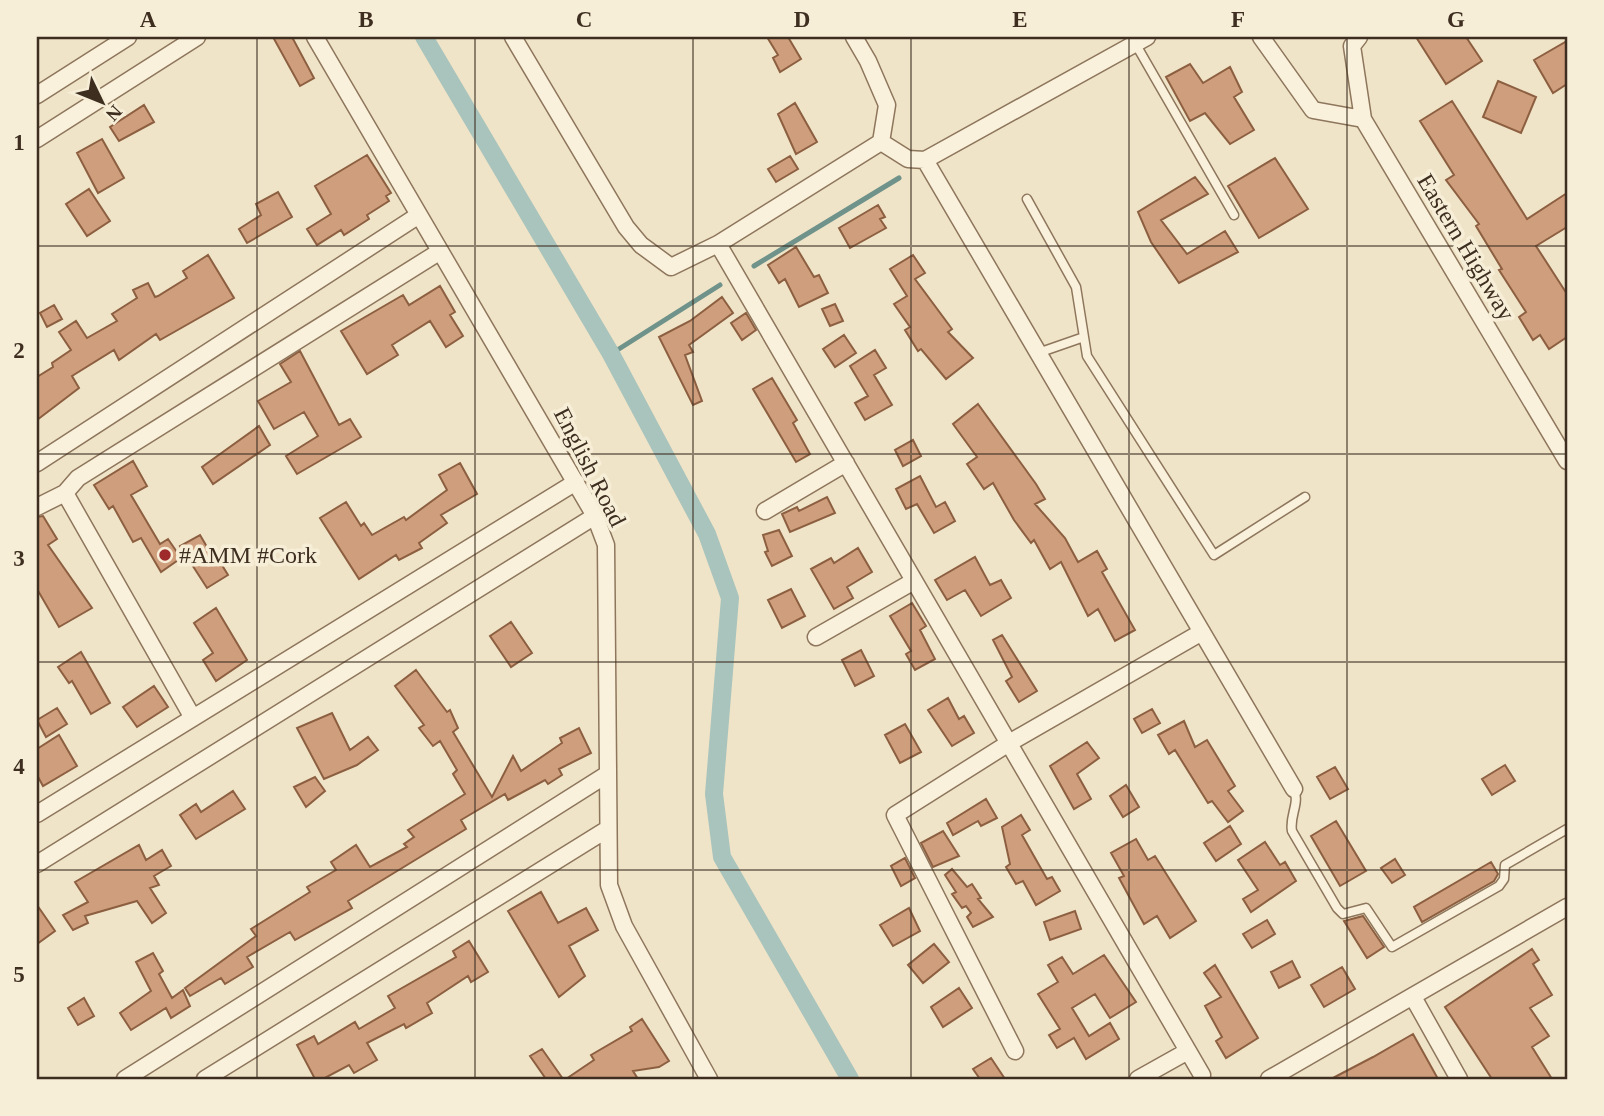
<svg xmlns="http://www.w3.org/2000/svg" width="1604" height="1116" font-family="'Times New Roman',serif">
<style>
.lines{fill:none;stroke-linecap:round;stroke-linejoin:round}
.stream{stroke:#6f938a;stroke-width:5}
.canal{stroke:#a9c4bc;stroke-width:18}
.building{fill:#cf9f7d;stroke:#8d5f41;stroke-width:2}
.service-casing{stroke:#8d765c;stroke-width:11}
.minor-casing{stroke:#8d765c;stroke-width:19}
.service{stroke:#faf1dc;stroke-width:8}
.minor{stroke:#faf1dc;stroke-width:16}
.grid{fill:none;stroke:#3d2e20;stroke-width:2;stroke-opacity:0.55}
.poi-dot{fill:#9e2a2b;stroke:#f7eed8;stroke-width:2.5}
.labels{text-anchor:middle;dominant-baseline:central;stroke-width:7;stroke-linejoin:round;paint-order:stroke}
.street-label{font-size:24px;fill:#3d2e20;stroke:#f7eed8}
.poi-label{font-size:24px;fill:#3d2e20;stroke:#f7eed8;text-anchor:start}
.neatline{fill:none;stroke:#3d2e20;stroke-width:2.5}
.grid-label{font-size:23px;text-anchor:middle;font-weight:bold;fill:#3d2e20}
</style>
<rect width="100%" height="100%" fill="#f0e4c8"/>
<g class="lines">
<path class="stream" d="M754,266L899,178
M611,354L720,285"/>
<path class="canal" d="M424,37L611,354L707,534L730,598L714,794L722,857L850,1079"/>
</g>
<path class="building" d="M273,37H292L314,78L300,86Z
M767,37H788L801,59L780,72L773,58L778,55Z
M1416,37H1466L1482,61L1446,84Z
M1567,41V84L1553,93L1534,60Z
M1190,64L1203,83L1230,67L1242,92L1234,97L1254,130L1230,144L1205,113L1190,121L1166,77Z
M1498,81L1536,97L1521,133L1483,117Z
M1452,101L1527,219L1567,193V227L1536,246L1567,294V337L1549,349L1540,335L1533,340L1519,317L1526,312L1499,270L1502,269L1476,226L1479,224L1446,180L1454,175L1420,121Z
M795,103L817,142L796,154L778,114Z
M144,105L154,122L119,141L110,127Z
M102,139L124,178L98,193L77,153Z
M367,155L391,193L386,196L389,201L367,215L369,219L344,235L341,230L317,245L307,229L331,214L315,186Z
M790,156L798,169L776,182L768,169Z
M1275,158L1308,209L1259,238L1228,186Z
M1195,177L1208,194L1161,220L1187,254L1225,231L1238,252L1179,283L1151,242L1138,212Z
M89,189L110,221L87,236L66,204Z
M278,192L292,217L247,243L239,229L261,215L256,204Z
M878,205L885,217L880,219L886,228L850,248L839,228Z
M796,247L814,277L819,275L828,293L799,307L785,279L779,283L768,265Z
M208,255L234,298L160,340L156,334L119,360L114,350L72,376L79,388L37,420V377L53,367L52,363L71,350L59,332L76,321L87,338L117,321L112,314L137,298L133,290L148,283L155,297L158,296L187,278L183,271Z
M913,255L925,273L915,279L952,329L948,332L973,358L946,379L921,349L918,351L905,330L910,327L894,304L907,296L890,269Z
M440,286L455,312L450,315L463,336L446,347L430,321L392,345L398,355L367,374L341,331L403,295L409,305Z
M722,297L733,313L689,345L693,352L685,355L702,401L693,405L659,337L690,321Z
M835,304L843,321L830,326L822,309Z
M54,305L62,319L47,327L40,313Z
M746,313L756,330L742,340L731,323Z
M844,335L856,353L835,367L823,349Z
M875,350L886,368L874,375L892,405L865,420L855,403L868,396L850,366Z
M300,351L339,425L350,419L361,437L297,474L286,456L318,436L304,412L274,429L258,401L291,382L280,364Z
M772,378L797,420L793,423L810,454L796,462L753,389Z
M978,404L1036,484L1045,499L1035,504L1065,538L1078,562L1097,551L1107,569L1102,572L1135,630L1115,641L1098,609L1088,616L1061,562L1050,569L1034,540L1031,543L1014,520L993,483L984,489L967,464L977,457L953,424Z
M259,426L270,445L213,484L202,467Z
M913,440L921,456L903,466L895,450Z
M133,461L147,486L131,495L160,544L168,539L181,558L161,572L141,538L133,542L113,506L109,509L94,485Z
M460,463L477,494L441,515L447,523L419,543L422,548L399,560L396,555L359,579L320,518L346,502L361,526L364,523L372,535L404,517L406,520L447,490L439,475Z
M920,476L936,507L945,502L955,521L934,533L917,504L906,509L896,489Z
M827,497L835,513L790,532L782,514L797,507L799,511Z
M43,516L57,539L48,545L92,608L59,627L37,589V517Z
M779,530L792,556L772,566L765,552L768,551L763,535Z
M200,535L217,564L220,562L228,575L207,588L180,546Z
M858,548L872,572L847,587L853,598L834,609L811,569L831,558L834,563Z
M975,557L990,585L1001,580L1011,598L981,616L965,590L947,600L935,580Z
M791,589L805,616L782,628L768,600Z
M912,603L926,626L920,630L935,659L915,670L906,654L911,651L890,616Z
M216,608L247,660L216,681L203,660L213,653L194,623Z
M511,622L532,653L511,667L490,636Z
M1002,635L1037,691L1019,702L1006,681L1012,677L993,640Z
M861,650L874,676L855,686L842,660Z
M81,652L110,703L91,714L72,681L69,683L58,667Z
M416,670L447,712L450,710L458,728L453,732L492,797L513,756L521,771L562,743L560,738L579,728L591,753L559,769L562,775L548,784L545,780L508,800L505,794L461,820L466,829L348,901L352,908L295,940L290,932L247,957L253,967L225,984L221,978L190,996L185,988L256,936L251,929L310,892L307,887L336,870L331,862L356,845L370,867L407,847L404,844L414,837L408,830L465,794L453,774L457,770L440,741L433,746L419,728L424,725L395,686Z
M154,686L168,707L137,727L123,707Z
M948,698L959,719L964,716L974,733L952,746L928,710Z
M57,708L67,724L46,737L37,720Z
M1152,709L1160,723L1142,733L1134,719Z
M332,713L350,750L368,737L378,750L357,765L324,779L297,728Z
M1184,721L1195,747L1207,740L1235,786L1228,791L1243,811L1228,822L1212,801L1208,803L1175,750L1169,754L1158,735Z
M905,724L921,752L900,763L885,735Z
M59,735L77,766L43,786L37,775V749Z
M1087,742L1099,758L1077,774L1091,799L1074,809L1050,766Z
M1505,765L1515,781L1492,795L1482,779Z
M1335,767L1348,789L1330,799L1317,777Z
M315,777L325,791L306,807L294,787Z
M1126,785L1139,807L1123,817L1110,796Z
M233,791L245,809L196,839L180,815L196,804L201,812Z
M986,799L997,818L981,826L978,821L953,835L947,823Z
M1021,815L1030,830L1022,835L1047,879L1052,877L1060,891L1036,905L1023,881L1016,884L1006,867L1010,864L1002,827Z
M1336,821L1366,871L1340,886L1311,836Z
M1230,826L1241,844L1216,861L1204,843Z
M943,831L959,856L933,867L921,843Z
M1136,839L1148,860L1155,856L1196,921L1170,938L1157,916L1144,924L1119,878L1124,876L1111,853Z
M1265,842L1280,865L1285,862L1296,881L1251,912L1243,899L1258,890L1238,860Z
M139,845L146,860L162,850L171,866L154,876L159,885L150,888L166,913L152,923L137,901L85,916L88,923L73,930L63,915L88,902L75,882Z
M905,858L915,878L901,886L891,866Z
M1395,859L1405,875L1392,883L1381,868Z
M1491,862L1498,874L1494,881L1422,922L1414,907Z
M952,869L967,887L972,884L981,898L978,899L993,917L973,927L967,917L971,913L966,906L962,908L952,894L956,892L945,875Z
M541,892L558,923L586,908L598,930L569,946L585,976L559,997L508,911Z
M37,905L55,931L37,944Z
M909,908L920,931L893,946L880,925Z
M1075,911L1081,929L1050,940L1044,922Z
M1363,916L1384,947L1367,958L1344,921Z
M1267,920L1275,934L1252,948L1243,934Z
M469,941L488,972L471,982L468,976L427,1003L432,1013L406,1028L404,1024L367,1043L377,1060L354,1073L349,1065L323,1079H315L297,1045L314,1036L318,1044L355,1022L359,1029L395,1008L388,996L456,957L453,951Z
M934,944L949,962L923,983L908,965Z
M1532,949L1539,960L1533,964L1552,995L1530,1008L1549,1036L1532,1047L1552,1079H1492L1445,1007Z
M153,953L163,971L159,974L172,998L183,990L190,1006L171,1018L166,1008L131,1030L120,1013L151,991L136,962Z
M1104,955L1136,1002L1110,1018L1095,994L1072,1008L1089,1036L1110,1023L1119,1039L1086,1059L1074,1038L1057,1048L1049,1035L1060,1029L1038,994L1058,982L1048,965L1062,957L1073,974Z
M1292,961L1300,977L1279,988L1271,972Z
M1215,965L1258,1038L1226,1058L1216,1041L1222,1037L1205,1006L1221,997L1204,973Z
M1342,967L1355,989L1324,1007L1311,985Z
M959,988L972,1008L943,1027L931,1007Z
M84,998L94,1016L78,1025L68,1008Z
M642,1019L669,1061L659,1067L633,1071L638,1079H566L594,1060L591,1055L632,1031L630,1027Z
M1413,1034L1438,1079H1331L1373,1057Z
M542,1049L563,1079H546L530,1056Z
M991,1058L1005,1079H980L973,1069Z"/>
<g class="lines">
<g class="service-casing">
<path id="service" d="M1135,43L1234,215
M1027,199L1076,287L1087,356L1214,555L1305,497
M1038,353L1084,337
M1294,789C1300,804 1289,816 1292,831L1337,908L1343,914L1366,908L1392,947L1499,886L1504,879L1505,865L1567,829"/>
</g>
<g class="minor-casing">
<path id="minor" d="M315,37L595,516L606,545L609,885L624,926L709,1079
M513,37L626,227L641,245L671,267L718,244L881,142
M854,37L868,61L887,105L881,142
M1261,37L1313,110L1363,119
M1359,37L1352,46L1363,119L1567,461
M37,95L128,37
M37,139L197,37
M881,142L908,159L925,160L1147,37
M925,160L1294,789
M718,244L1202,1075
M37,463L419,215
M65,493L193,718
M37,507L65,493L78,478L439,252
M765,511L846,463
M816,637L914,581
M37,814L576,482
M37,864L595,516
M1413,997L1459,1079
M1015,1051L895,815L1009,743L1202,632
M125,1079L606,775
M205,1079L606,830
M1138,1079L1188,1051
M1269,1079L1567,907"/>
</g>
<use href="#service" class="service"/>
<use href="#minor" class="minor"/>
</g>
<path class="grid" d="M257,37V1079M475,37V1079M693,37V1079M911,37V1079M1129,37V1079M1347,37V1079M37,246H1567M37,454H1567M37,662H1567M37,870H1567"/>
<circle class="poi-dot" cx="165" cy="555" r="7"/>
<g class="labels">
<g class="street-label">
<text transform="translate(1466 247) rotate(59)">Eastern Highway</text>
<text transform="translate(590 467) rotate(63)">English Road</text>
</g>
<g class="poi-label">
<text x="179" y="555">#AMM #Cork</text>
</g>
</g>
<rect width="1604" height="1116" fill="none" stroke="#f7eed8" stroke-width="77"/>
<g transform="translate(102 102) rotate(133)" stroke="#f7eed8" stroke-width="5" paint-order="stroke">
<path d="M0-5L12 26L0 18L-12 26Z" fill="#3d2e20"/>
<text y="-10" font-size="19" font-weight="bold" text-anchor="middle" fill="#3d2e20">N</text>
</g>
<rect x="38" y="38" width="1528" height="1040" class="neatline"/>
<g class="grid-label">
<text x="148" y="27">A</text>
<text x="366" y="27">B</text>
<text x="584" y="27">C</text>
<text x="802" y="27">D</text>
<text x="1020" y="27">E</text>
<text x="1238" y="27">F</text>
<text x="1456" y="27">G</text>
<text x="19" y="150">1</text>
<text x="19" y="358">2</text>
<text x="19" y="566">3</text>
<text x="19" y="774">4</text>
<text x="19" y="982">5</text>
</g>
</svg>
